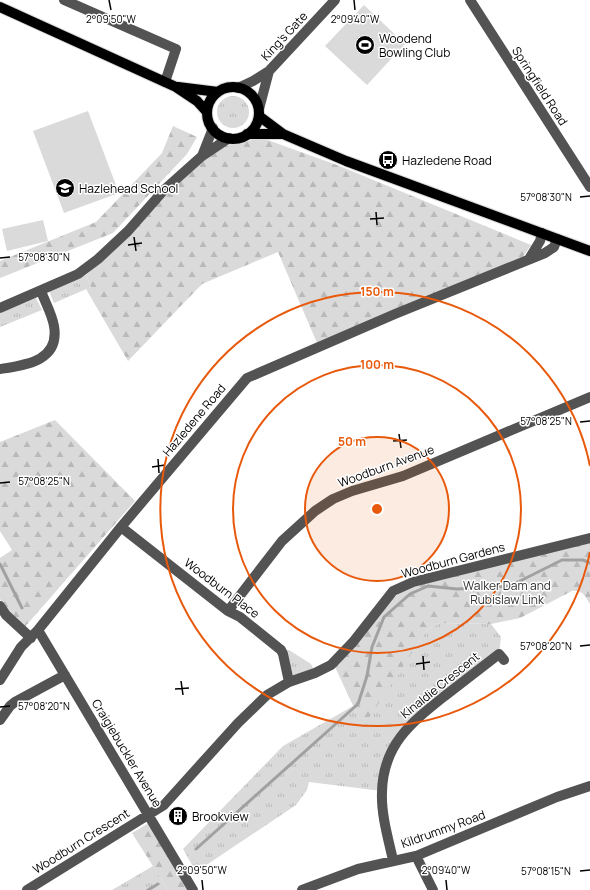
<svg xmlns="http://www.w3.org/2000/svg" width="590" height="890" font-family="Manrope,sans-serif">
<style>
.grass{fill:url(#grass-tufts)}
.forest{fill:url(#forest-firs)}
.green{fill:#dadada}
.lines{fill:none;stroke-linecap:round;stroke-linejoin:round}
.stream{stroke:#a1a1a1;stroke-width:3}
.major-casing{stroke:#dbdbdb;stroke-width:12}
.minor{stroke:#535353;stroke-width:10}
.major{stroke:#000;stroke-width:10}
.ticks{fill:none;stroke:#000;stroke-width:1.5}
.ring{fill:none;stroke:#e8590c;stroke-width:2}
.labels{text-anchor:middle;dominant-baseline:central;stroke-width:3;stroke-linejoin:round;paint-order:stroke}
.street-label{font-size:12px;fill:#000;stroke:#fff}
.poi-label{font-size:12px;fill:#000;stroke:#fff;text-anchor:start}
.park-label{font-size:12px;fill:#313131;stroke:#fff}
.ticks-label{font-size:10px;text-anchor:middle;fill:#000;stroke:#fff;stroke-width:3;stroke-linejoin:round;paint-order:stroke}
.centre{fill:#e8590c;stroke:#fff;stroke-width:2}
.ring-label{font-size:12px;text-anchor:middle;font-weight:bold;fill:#e8590c;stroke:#fff;stroke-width:3;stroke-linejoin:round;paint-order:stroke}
</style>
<defs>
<pattern id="grass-tufts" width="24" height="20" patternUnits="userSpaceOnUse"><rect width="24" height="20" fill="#dadada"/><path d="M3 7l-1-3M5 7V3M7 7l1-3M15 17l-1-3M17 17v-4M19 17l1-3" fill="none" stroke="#b9b9b9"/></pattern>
<pattern id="forest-firs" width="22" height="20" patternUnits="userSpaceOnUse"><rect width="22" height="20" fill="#dadada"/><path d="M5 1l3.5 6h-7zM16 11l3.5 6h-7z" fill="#b9b9b9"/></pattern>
</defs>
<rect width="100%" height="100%" fill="#fff"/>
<path class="grass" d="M217 112a16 16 0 1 1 32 0a16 16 0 1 1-32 0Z
M86,275L91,287L54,303L49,291Z
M35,296L42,310L0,327V311Z
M440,623L491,624L501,637L499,654L394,745L382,791L309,782L307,790L296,805L196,872L183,849L283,746L353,706L363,726L427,630Z
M281,650H289L311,664L315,673L289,682Z
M153,866L168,890H112Z"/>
<path class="forest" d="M173,126L197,137L187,154L113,233L0,278V261L96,222L162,153Z
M262,138L337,165L531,245L522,258L317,343L278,252L202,284L128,361L86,289L91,287L86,275L102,261L109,253L212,149Z
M55,420L135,501L23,629L15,620L0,599V558L12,550L0,531V442Z
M590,542V604C584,595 583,590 572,591L520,618L491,624L440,623L427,630L363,727L335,667L391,600L402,591L414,586Z
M152,821L193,890H168L132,833Z"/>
<path class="green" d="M364,5L405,44L367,85L325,46Z
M88,111L119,193L64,213L33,131Z
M43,220L48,241L7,251L2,229Z"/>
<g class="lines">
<path class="stream" d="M0,564L22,608
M196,849L358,704L367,676L372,647L384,617L410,594L428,586L457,589L510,586L562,560H583L590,563
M148,890L158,884"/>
<g class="major-casing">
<path id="major" d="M0,7L176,87L197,101L207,112
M178,87L218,92
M207 113a26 26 0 1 1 52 0a26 26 0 1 1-52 0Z
M259,116L283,134L346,161L590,251
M247,134H283"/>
</g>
<path class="minor" d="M64,0L176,49L165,82
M470,0L590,187
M238,88L253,81L269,71L335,0
M259,109L269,71
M202,156L213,128
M529,259L540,241L542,233
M0,308L78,274L98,259L128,231L164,190L202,156L229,138
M0,369C26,365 60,361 54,326C52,314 45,302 41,291
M121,527L228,611L240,617L281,650L283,654L289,682
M0,606L6,615L31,638
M228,611L282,541L315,511L333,499L352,491L403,476L590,397
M38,630L193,890
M0,680L21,647L38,630L121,527L247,378L395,314L545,253L554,247L557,239
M0,720L10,706L15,702L65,675
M416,856L433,890
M393,860C388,838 381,814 382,792C383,744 412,722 446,695C464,681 481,668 499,654L504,660
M27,890L164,805L238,723L267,695L289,682L315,673L331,665L353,642L393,591L413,582L590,538
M302,890L358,869L416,856L557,797L590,786"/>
<use href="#major" class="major"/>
</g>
<path class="ticks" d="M109,0L111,10M354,0L355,10M580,197L590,196M376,212L377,225M370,219L384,218M134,237L136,251M128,245L142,243M0,258L10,257M580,422L590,421M399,434L401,448M393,441L407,440M158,459L159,473M152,467L165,465M0,483L10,482M580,646L590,645M423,656L424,670M416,664L430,662M181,681L183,695M175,689L189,688M0,707L10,706M580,871L590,870M202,880L203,890M446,880L447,890"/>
<circle cx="377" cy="509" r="72" fill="#e8590c" fill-opacity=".12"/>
<g class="ring">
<circle cx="377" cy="509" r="72"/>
<circle cx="377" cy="509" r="144"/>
<path d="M590 552A217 217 0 1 1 590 466"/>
</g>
<defs>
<g id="stadium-disc" transform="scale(1)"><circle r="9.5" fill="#000" stroke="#fff"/><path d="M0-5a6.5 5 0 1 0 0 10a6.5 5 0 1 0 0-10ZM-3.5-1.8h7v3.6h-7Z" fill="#fff"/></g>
<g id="bus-disc" transform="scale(1)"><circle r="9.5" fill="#000" stroke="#fff"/><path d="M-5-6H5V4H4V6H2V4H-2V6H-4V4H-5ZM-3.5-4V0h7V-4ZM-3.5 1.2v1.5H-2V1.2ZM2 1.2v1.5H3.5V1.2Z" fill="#fff"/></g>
<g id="school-disc" transform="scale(1)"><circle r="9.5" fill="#000" stroke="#fff"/><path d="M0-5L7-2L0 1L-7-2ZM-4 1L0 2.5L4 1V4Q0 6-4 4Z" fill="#fff"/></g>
<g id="building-disc" transform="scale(1)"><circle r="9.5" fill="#000" stroke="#fff"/><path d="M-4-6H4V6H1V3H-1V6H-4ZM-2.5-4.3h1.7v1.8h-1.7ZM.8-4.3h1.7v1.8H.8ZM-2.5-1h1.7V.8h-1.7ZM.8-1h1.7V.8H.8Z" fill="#fff"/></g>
</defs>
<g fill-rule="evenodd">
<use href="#stadium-disc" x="365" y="45"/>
<use href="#bus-disc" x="388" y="160"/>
<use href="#school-disc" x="65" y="188"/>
<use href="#building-disc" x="178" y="816"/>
</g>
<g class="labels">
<g class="street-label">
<text transform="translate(284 36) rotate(-47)">King's Gate</text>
<text transform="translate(540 86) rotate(57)">Springfield Road</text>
<text transform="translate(194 420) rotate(-50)">Hazledene Road</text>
<text transform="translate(386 466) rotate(-20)">Woodburn Avenue</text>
<text transform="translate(453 560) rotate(-15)">Woodburn Gardens</text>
<text transform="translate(222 588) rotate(37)">Woodburn Place</text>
<text transform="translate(440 685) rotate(-39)">Kinaldie Crescent</text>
<text transform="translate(127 753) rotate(59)">Craigiebuckler Avenue</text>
<text transform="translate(443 829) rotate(-20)">Kildrummy Road</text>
<text transform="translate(81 841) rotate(-32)">Woodburn Crescent</text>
</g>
<g class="poi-label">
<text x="379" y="38">Woodend<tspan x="379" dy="14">Bowling Club</tspan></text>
<text x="402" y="160">Hazledene Road</text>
<text x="79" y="188">Hazlehead School</text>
<text x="192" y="816">Brookview</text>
</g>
<g class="park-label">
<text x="507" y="585">Walker Dam and<tspan x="507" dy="14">Rubislaw Link</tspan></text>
</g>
</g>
<g class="ticks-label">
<text x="111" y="23">2°09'50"W</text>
<text x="355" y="23">2°09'40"W</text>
<text x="546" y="201">57°08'30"N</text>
<text x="44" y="261">57°08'30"N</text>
<text x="546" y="425">57°08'25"N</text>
<text x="44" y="485">57°08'25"N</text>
<text x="546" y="650">57°08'20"N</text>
<text x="44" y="710">57°08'20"N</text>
<text x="202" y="874">2°09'50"W</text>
<text x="446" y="874">2°09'40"W</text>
<text x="546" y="875">57°08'15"N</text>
</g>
<circle cx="377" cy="509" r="6" class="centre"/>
<g class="ring-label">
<text x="377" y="296">150 m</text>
<text x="377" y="369">100 m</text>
<text x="352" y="446">50 m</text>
</g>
</svg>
